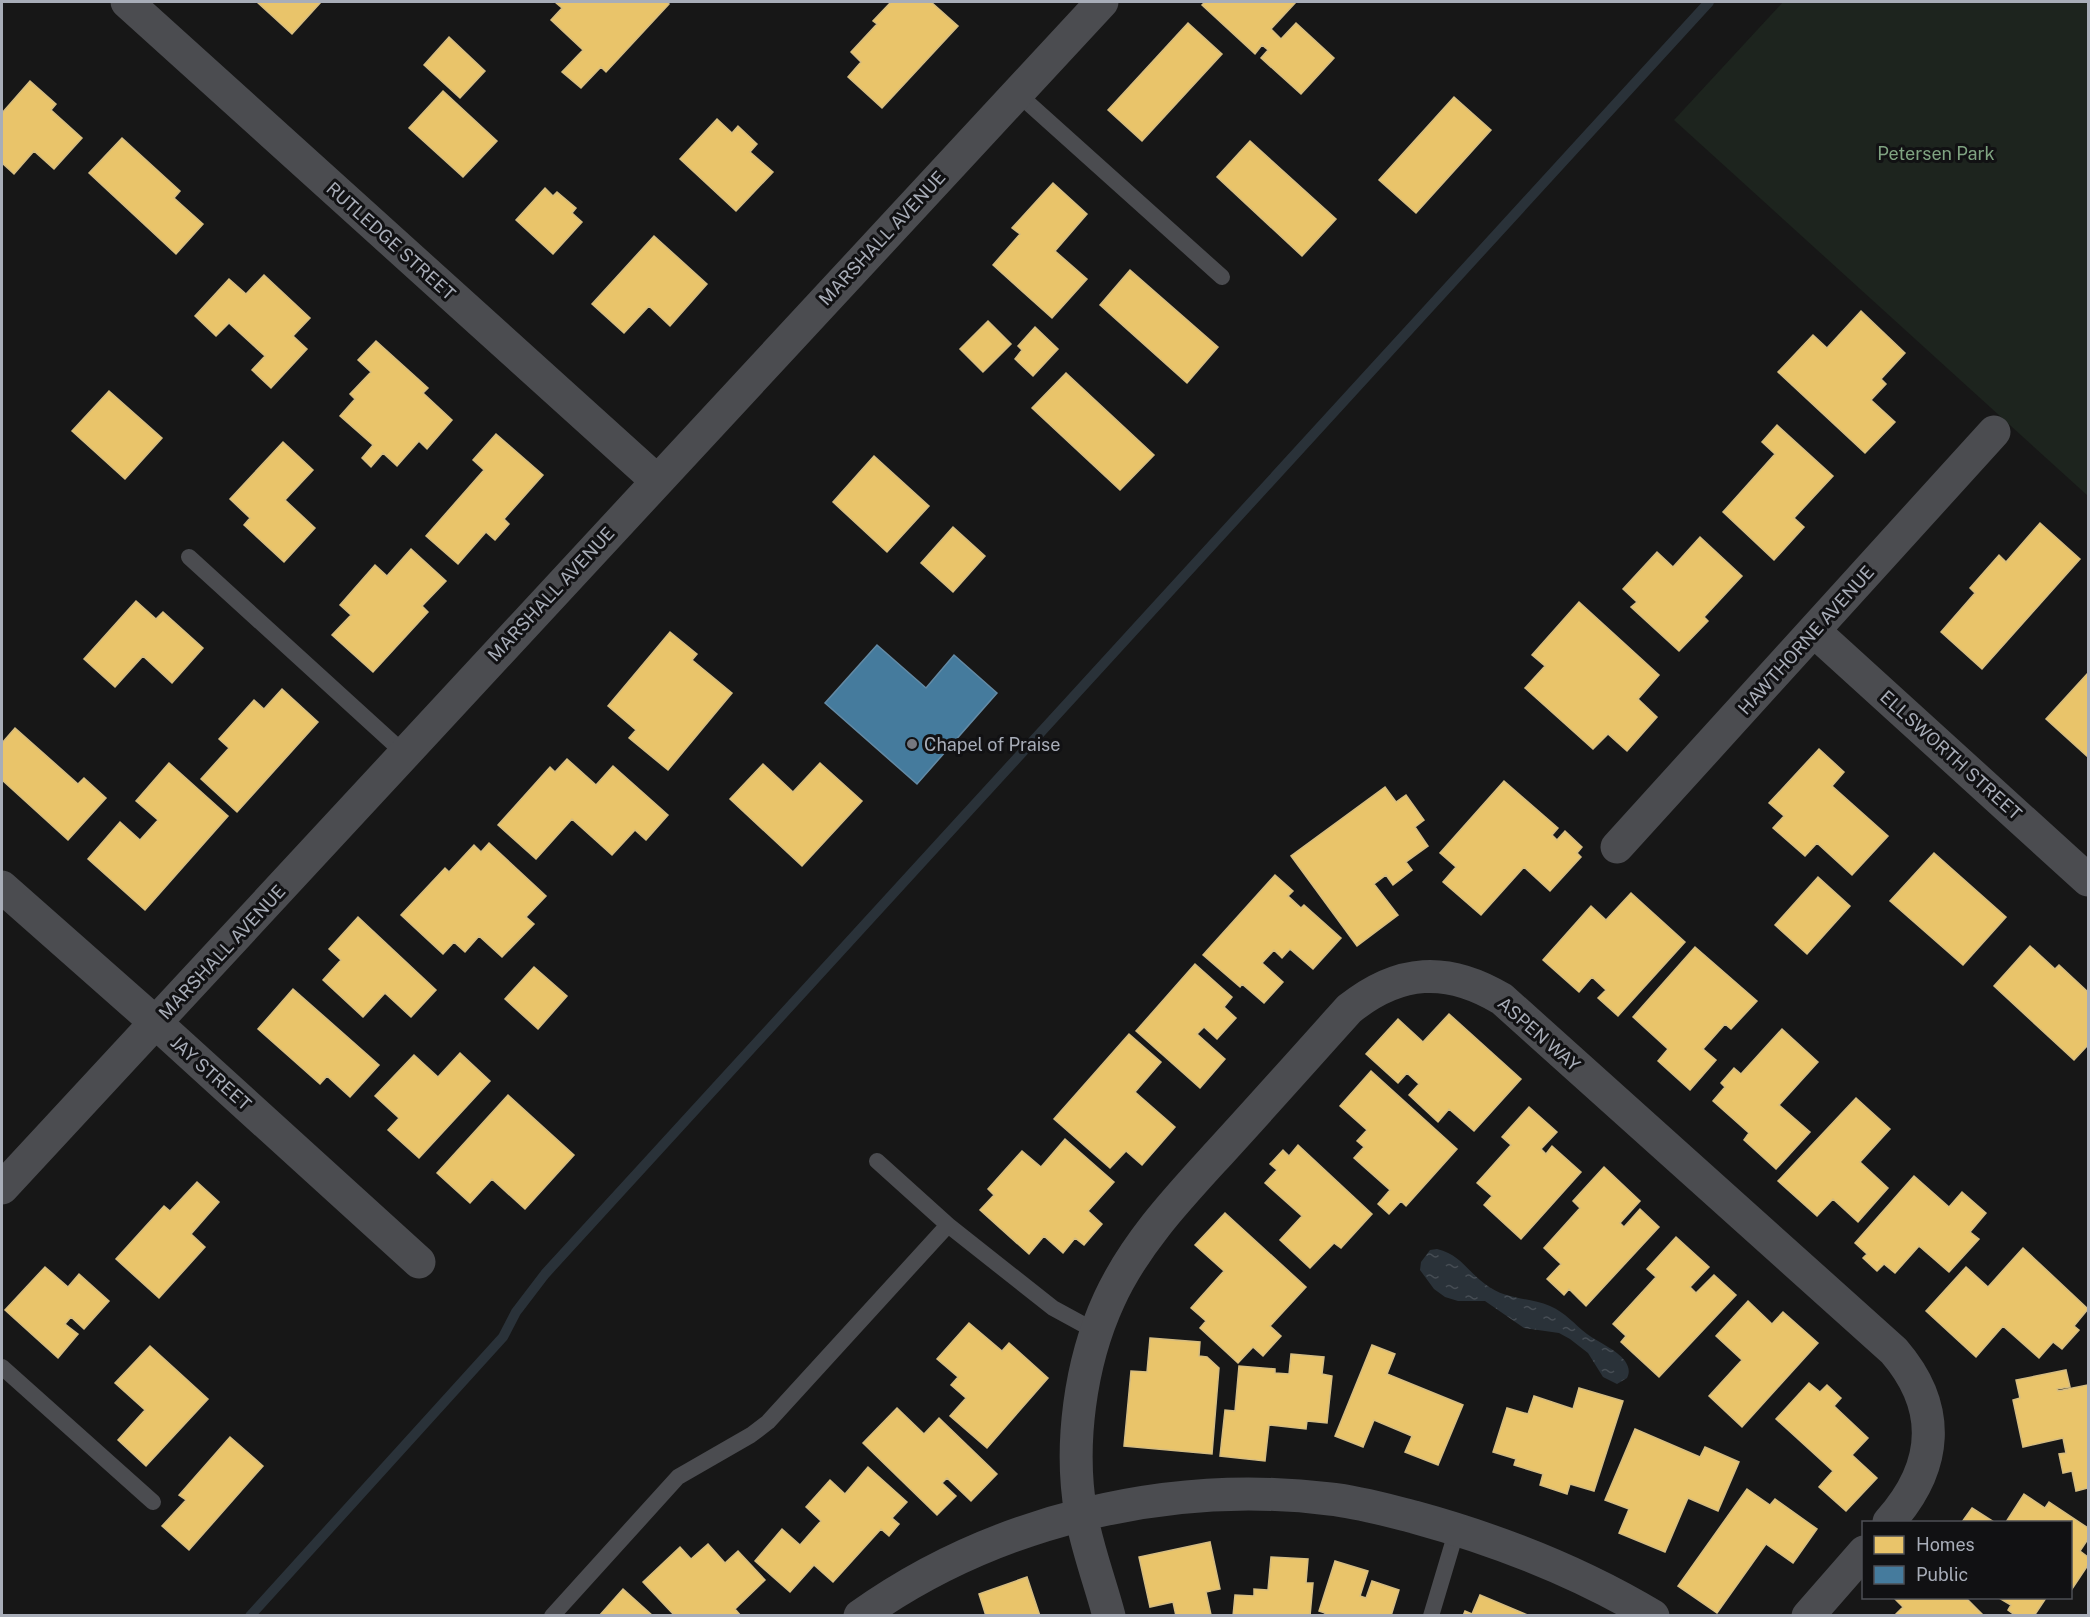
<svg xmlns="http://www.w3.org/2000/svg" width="2090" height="1617" font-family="'Public Sans',sans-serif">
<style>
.park{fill:#1d241e}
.water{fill:url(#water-ripples)}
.homes{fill:#e9c46a;stroke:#d6bd81;stroke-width:1.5}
.public{fill:#457b9d;stroke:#638aa5;stroke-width:1.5}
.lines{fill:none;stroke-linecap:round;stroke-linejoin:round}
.stream{stroke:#2a3239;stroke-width:10}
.lane{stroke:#4b4c50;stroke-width:16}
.street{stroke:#4b4c50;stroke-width:33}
.poi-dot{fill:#757880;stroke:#111113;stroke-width:2}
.labels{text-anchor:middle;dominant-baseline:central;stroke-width:6;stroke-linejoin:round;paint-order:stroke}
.park-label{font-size:18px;fill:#7fa381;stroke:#111113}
.street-label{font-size:18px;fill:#a8adb8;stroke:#111113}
.poi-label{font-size:18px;fill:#a8adb8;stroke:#111113;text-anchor:start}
</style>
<defs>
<pattern id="water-ripples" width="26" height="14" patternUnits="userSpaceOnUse" patternTransform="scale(1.5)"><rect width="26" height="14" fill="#2a3239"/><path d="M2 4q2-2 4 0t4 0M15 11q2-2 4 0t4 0" fill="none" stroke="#464d54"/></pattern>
</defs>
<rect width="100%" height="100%" fill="#171717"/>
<path class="park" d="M1783,2H2088V496L1674,120Z"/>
<path class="water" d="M1437,1249C1461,1255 1467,1271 1485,1284C1505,1300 1528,1297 1550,1306C1566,1313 1574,1324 1587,1334C1599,1343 1616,1349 1625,1361C1629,1367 1630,1372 1627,1378L1617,1384L1603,1377L1588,1353L1570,1339L1559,1333L1524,1328L1485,1301H1458L1445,1297L1434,1289L1420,1270L1421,1262L1430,1250Z"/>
<path class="homes" d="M257,2H321L292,34Z
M555,2H667L669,4L606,72L601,67L581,88L562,72L583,50L551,20L562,8Z
M891,2H931L958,26L882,108L848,77L861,62L851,52L877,24L873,21Z
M1205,2H1296L1271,29L1281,39L1296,23L1334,58L1301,94L1261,58L1268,50L1262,45L1255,54L1202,5Z
M1188,23L1222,54L1142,141L1108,110Z
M449,37L485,71L460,98L424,65Z
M30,81L56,104L51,110L82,138L54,169L34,151L14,174L2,163V113Z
M443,91L497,141L463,177L409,128Z
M1454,97L1491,130L1416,213L1379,180Z
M717,119L732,133L738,126L757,144L750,152L773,172L736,211L680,159Z
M122,138L180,191L174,198L203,224L176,254L89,173Z
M1250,141L1336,219L1302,256L1217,177Z
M1053,183L1087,214L1055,251L1087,279L1052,318L993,265L1020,234L1012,228Z
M545,188L553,196L557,192L576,208L572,213L582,222L553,254L516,220Z
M654,236L707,284L670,326L649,306L624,333L592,304Z
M1130,270L1218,347L1187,383L1100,305Z
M264,275L310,318L293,336L307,349L271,388L252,370L265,356L229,323L216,336L195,316L229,279L246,294Z
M1861,311L1905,353L1881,379L1886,384L1871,400L1895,422L1865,453L1778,372L1813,335L1827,348Z
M988,321L1011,344L983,372L960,349Z
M1035,327L1058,349L1033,376L1015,359L1022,350L1018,346Z
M376,341L428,388L423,393L452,420L427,449L419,441L397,466L383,453L371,467L362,458L373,445L340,416L355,399L350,394L371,372L358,360Z
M1066,373L1154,455L1120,490L1032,408Z
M109,391L162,438L125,479L72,431Z
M1777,425L1833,476L1794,518L1804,527L1774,560L1723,512L1775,454L1762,442Z
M496,434L543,475L504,519L509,524L495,540L486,532L458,564L426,536L484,470L473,460Z
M283,442L313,470L285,500L315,528L284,562L244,525L250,518L230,499Z
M874,456L929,506L887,552L833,502Z
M2040,523L2080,559L1982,669L1941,632L1975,593L1970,588L1999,555L2006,562Z
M953,527L985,556L953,592L921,563Z
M1700,537L1742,576L1704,617L1708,621L1679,651L1631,607L1637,602L1623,589L1657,552L1673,567Z
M411,549L446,581L422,606L428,612L373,672L332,635L351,615L340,605L375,565L387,576Z
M136,601L156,619L163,612L203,648L172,683L143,656L115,687L84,659Z
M1579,602L1659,675L1638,699L1657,717L1627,751L1608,734L1593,749L1525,688L1545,666L1532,655Z
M670,632L697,654L692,660L732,693L668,770L629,738L636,730L608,706Z
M2087,674L2088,675V757L2046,719Z
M282,689L318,722L237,812L201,779L229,748L219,739L254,700L264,709Z
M15,728L78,784L84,778L106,798L68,840L2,780V743Z
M1819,749L1844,772L1832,786L1888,836L1852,875L1817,843L1805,856L1773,828L1784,816L1769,803Z
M567,759L596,785L613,766L668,815L646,840L635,830L612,855L572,819L536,859L498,825L550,767L555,772Z
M169,763L228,816L145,910L88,859L120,822L140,840L158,820L136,801Z
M820,763L862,801L802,866L730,799L763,764L793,792Z
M1504,781L1558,828L1552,835L1557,840L1565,831L1582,847L1577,853L1581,857L1550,891L1524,867L1481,915L1443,882L1456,867L1440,853Z
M1385,787L1396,802L1406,795L1424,820L1415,827L1428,846L1406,862L1412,870L1393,885L1386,875L1374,884L1398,915L1357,946L1291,856Z
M489,843L546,896L526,917L534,924L502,957L479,936L465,952L454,942L443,954L401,915L445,868L449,872L474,845L481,852Z
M1934,853L2006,917L1963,965L1890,901Z
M1275,875L1293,891L1288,896L1301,908L1304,905L1341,938L1313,969L1290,949L1282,958L1274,950L1262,963L1283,982L1264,1003L1242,984L1240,987L1203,955Z
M1818,877L1850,906L1807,954L1775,925Z
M1631,893L1685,942L1618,1016L1598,998L1606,990L1592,977L1579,992L1543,960L1591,906L1606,920Z
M358,917L436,990L411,1017L385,993L363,1017L323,980L341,960L329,949Z
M2030,946L2055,969L2059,965L2088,992V1045L2074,1060L1994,986Z
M1695,947L1757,1001L1731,1029L1725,1024L1703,1049L1716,1060L1690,1090L1658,1061L1668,1049L1633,1017Z
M1195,964L1232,997L1224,1007L1236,1018L1217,1039L1204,1027L1197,1034L1225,1059L1200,1088L1136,1031Z
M534,967L567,996L538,1029L505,999Z
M293,989L379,1065L350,1097L327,1076L320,1084L258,1029Z
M1449,1014L1521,1079L1474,1131L1449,1109L1438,1122L1409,1095L1419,1084L1407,1073L1398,1083L1366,1054L1398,1019L1423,1042Z
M1782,1029L1818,1062L1779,1105L1810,1132L1776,1169L1744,1140L1749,1133L1713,1101L1725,1087L1721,1083L1734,1068L1741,1074Z
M1129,1034L1161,1062L1135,1092L1175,1127L1142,1165L1126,1151L1110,1168L1054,1119Z
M460,1053L490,1081L419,1158L388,1130L399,1118L375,1096L414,1055L438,1077Z
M1371,1071L1457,1149L1406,1206L1401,1201L1389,1214L1378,1204L1390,1190L1354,1158L1364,1147L1357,1141L1367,1130L1340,1106Z
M508,1095L574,1155L525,1209L492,1179L470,1203L437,1173Z
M1856,1098L1890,1129L1860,1162L1888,1188L1858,1222L1833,1199L1817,1216L1778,1181Z
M1529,1107L1557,1132L1541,1149L1546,1154L1552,1146L1581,1172L1521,1239L1484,1205L1492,1196L1477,1183L1511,1145L1502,1137Z
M1065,1139L1114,1182L1088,1211L1102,1224L1084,1245L1075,1238L1063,1253L1044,1236L1029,1254L980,1210L994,1195L988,1189L1022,1151L1041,1167Z
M1298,1145L1372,1214L1341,1248L1334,1243L1310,1268L1280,1240L1302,1216L1265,1183L1277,1170L1270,1164L1283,1150L1289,1156Z
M1604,1167L1640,1201L1620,1223L1624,1227L1640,1209L1659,1227L1586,1306L1569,1289L1564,1295L1547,1279L1561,1264L1544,1248L1580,1208L1573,1201Z
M1914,1176L1949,1207L1962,1192L1986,1213L1970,1232L1979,1239L1949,1272L1919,1246L1895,1273L1884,1264L1877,1271L1863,1258L1867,1254L1855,1243Z
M197,1182L219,1202L191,1234L205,1247L159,1298L116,1259L164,1206L170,1211Z
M1225,1213L1306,1287L1270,1326L1281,1336L1263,1356L1253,1347L1238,1363L1200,1328L1206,1321L1191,1308L1224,1271L1195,1245Z
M1676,1237L1709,1267L1690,1287L1696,1293L1714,1275L1736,1295L1659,1377L1621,1342L1626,1336L1613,1324L1656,1277L1647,1269Z
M2023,1248L2088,1309L2074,1326L2079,1330L2062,1349L2053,1342L2039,1358L2003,1326L1976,1357L1926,1311L1966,1267L1988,1287Z
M45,1267L68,1287L79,1274L109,1301L84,1329L71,1317L65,1324L78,1334L58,1358L5,1310Z
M1748,1301L1772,1324L1783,1312L1818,1343L1742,1427L1709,1396L1742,1360L1716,1336Z
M969,1323L1002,1351L1009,1343L1048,1378L987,1448L950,1416L966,1398L951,1385L958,1377L937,1359Z
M1150,1338L1200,1342L1199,1356L1207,1357L1219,1368L1212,1454L1124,1446L1131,1371L1147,1372Z
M1372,1345L1395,1354L1387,1374L1463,1405L1438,1465L1405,1452L1412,1436L1374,1420L1363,1447L1335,1436Z
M150,1346L208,1399L146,1466L118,1440L145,1410L115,1383Z
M1291,1354L1324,1357L1322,1374L1332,1376L1327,1423L1307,1421L1306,1429L1269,1425L1265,1461L1220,1456L1225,1410L1235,1411L1239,1366L1275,1369V1373L1289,1374Z
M2066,1370L2070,1387L2057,1389L2058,1391L2088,1385V1488L2076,1491L2072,1471L2063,1473L2059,1454L2066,1453L2063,1438L2023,1447L2013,1400L2020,1398L2016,1380Z
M1809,1383L1820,1392L1827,1385L1841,1398L1834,1406L1868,1438L1852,1455L1877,1478L1846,1511L1819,1487L1833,1471L1776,1419Z
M1579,1388L1623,1401L1594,1491L1570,1484L1567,1494L1540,1485L1543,1474L1514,1465L1516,1459L1493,1452L1507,1408L1528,1414L1534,1396L1573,1409Z
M897,1408L924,1434L939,1418L997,1474L971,1501L947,1478L942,1483L956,1496L937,1515L863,1443Z
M1635,1429L1700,1457L1705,1447L1739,1462L1718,1511L1688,1498L1665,1552L1619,1533L1629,1509L1605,1500Z
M230,1437L263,1466L189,1550L162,1526L186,1500L179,1495Z
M868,1467L907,1502L892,1518L899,1524L889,1536L881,1529L833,1582L814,1565L790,1592L755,1561L782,1529L800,1545L821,1521L806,1507L830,1480L845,1494Z
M1747,1489L1770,1505L1775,1499L1817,1529L1793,1563L1766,1544L1717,1613L1678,1586Z
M2024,1494L2045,1508L2049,1502L2088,1528V1539L2080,1551L2088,1557V1565L2070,1592V1522H2006Z
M1972,1508L1994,1522H1962Z
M1210,1542L1220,1589L1206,1592L1211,1615L1219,1616H1176L1173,1602L1150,1607L1139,1557Z
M708,1544L725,1563L738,1551L765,1580L735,1609L741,1616H675L643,1582L680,1547L691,1559Z
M1271,1557L1308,1559L1306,1583H1313L1310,1616H1233L1235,1595L1254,1596V1589L1268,1590Z
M1335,1561L1368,1571L1360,1596L1366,1598L1372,1581L1399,1590L1391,1616H1324L1325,1613L1319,1611Z
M1027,1577L1040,1616H986L979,1594Z
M623,1589L653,1616H599Z
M1480,1595L1530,1616H1463L1465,1611L1472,1614Z
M1894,1598H1966L1984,1616H1894L1903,1607Z
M1999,1598H2046L2034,1616H2016L2008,1610L2011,1605Z"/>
<path class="public" d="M877,645L926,688L954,655L997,693L917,784L825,703Z"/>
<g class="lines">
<path class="stream" d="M250,1616L503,1337L516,1312L545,1274L1709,2"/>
<path class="lane" d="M1017,93L1222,277
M189,557L404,753
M877,1161L948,1225
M2,1367L153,1502
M552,1616L678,1477L751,1435L768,1422L948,1225L1053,1308L1097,1332
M1431,1616L1457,1529"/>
<path class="street" d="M127,2L656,480
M1814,631L2088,880
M1617,847L1994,432
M2,887L156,1023L419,1262
M2,1188L1102,2
M860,1616C993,1521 1167,1479 1330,1499C1359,1502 1386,1510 1414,1517C1498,1540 1578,1571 1653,1616
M1109,1616C1100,1582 1087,1548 1081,1514C1069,1446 1080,1363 1109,1300C1135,1243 1179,1197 1221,1151C1264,1104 1306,1057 1349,1009C1399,969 1447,966 1502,999L1894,1351C1943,1408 1938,1467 1889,1522
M1808,1616L1864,1552"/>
</g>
<circle class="poi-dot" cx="912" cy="744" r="6"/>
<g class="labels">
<g class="park-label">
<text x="1936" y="153">Petersen Park</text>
</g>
<g class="street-label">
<text transform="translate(882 238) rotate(-47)">MARSHALL AVENUE</text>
<text transform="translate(391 241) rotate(42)">RUTLEDGE STREET</text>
<text transform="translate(551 594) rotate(-47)">MARSHALL AVENUE</text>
<text transform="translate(1806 640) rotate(-48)">HAWTHORNE AVENUE</text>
<text transform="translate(1951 755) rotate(42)">ELLSWORTH STREET</text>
<text transform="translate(222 952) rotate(-47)">MARSHALL AVENUE</text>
<text transform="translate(1539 1034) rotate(41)">ASPEN WAY</text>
<text transform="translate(211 1073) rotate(42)">JAY STREET</text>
</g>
<g class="poi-label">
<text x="924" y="744">Chapel of Praise</text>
</g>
</g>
<rect width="2090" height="1617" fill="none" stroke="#a8adb8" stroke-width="6"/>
<rect x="1862" y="1521" width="210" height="78" fill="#111113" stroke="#4d4f55" stroke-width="1.5"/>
<rect x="1874" y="1536" width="30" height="18" fill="#e9c46a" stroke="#4d4f55" stroke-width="1.5"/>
<text x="1916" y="1551" font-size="18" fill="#a8adb8">Homes</text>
<rect x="1874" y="1566" width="30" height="18" fill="#457b9d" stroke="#4d4f55" stroke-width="1.5"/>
<text x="1916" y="1581" font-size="18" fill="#a8adb8">Public</text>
</svg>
